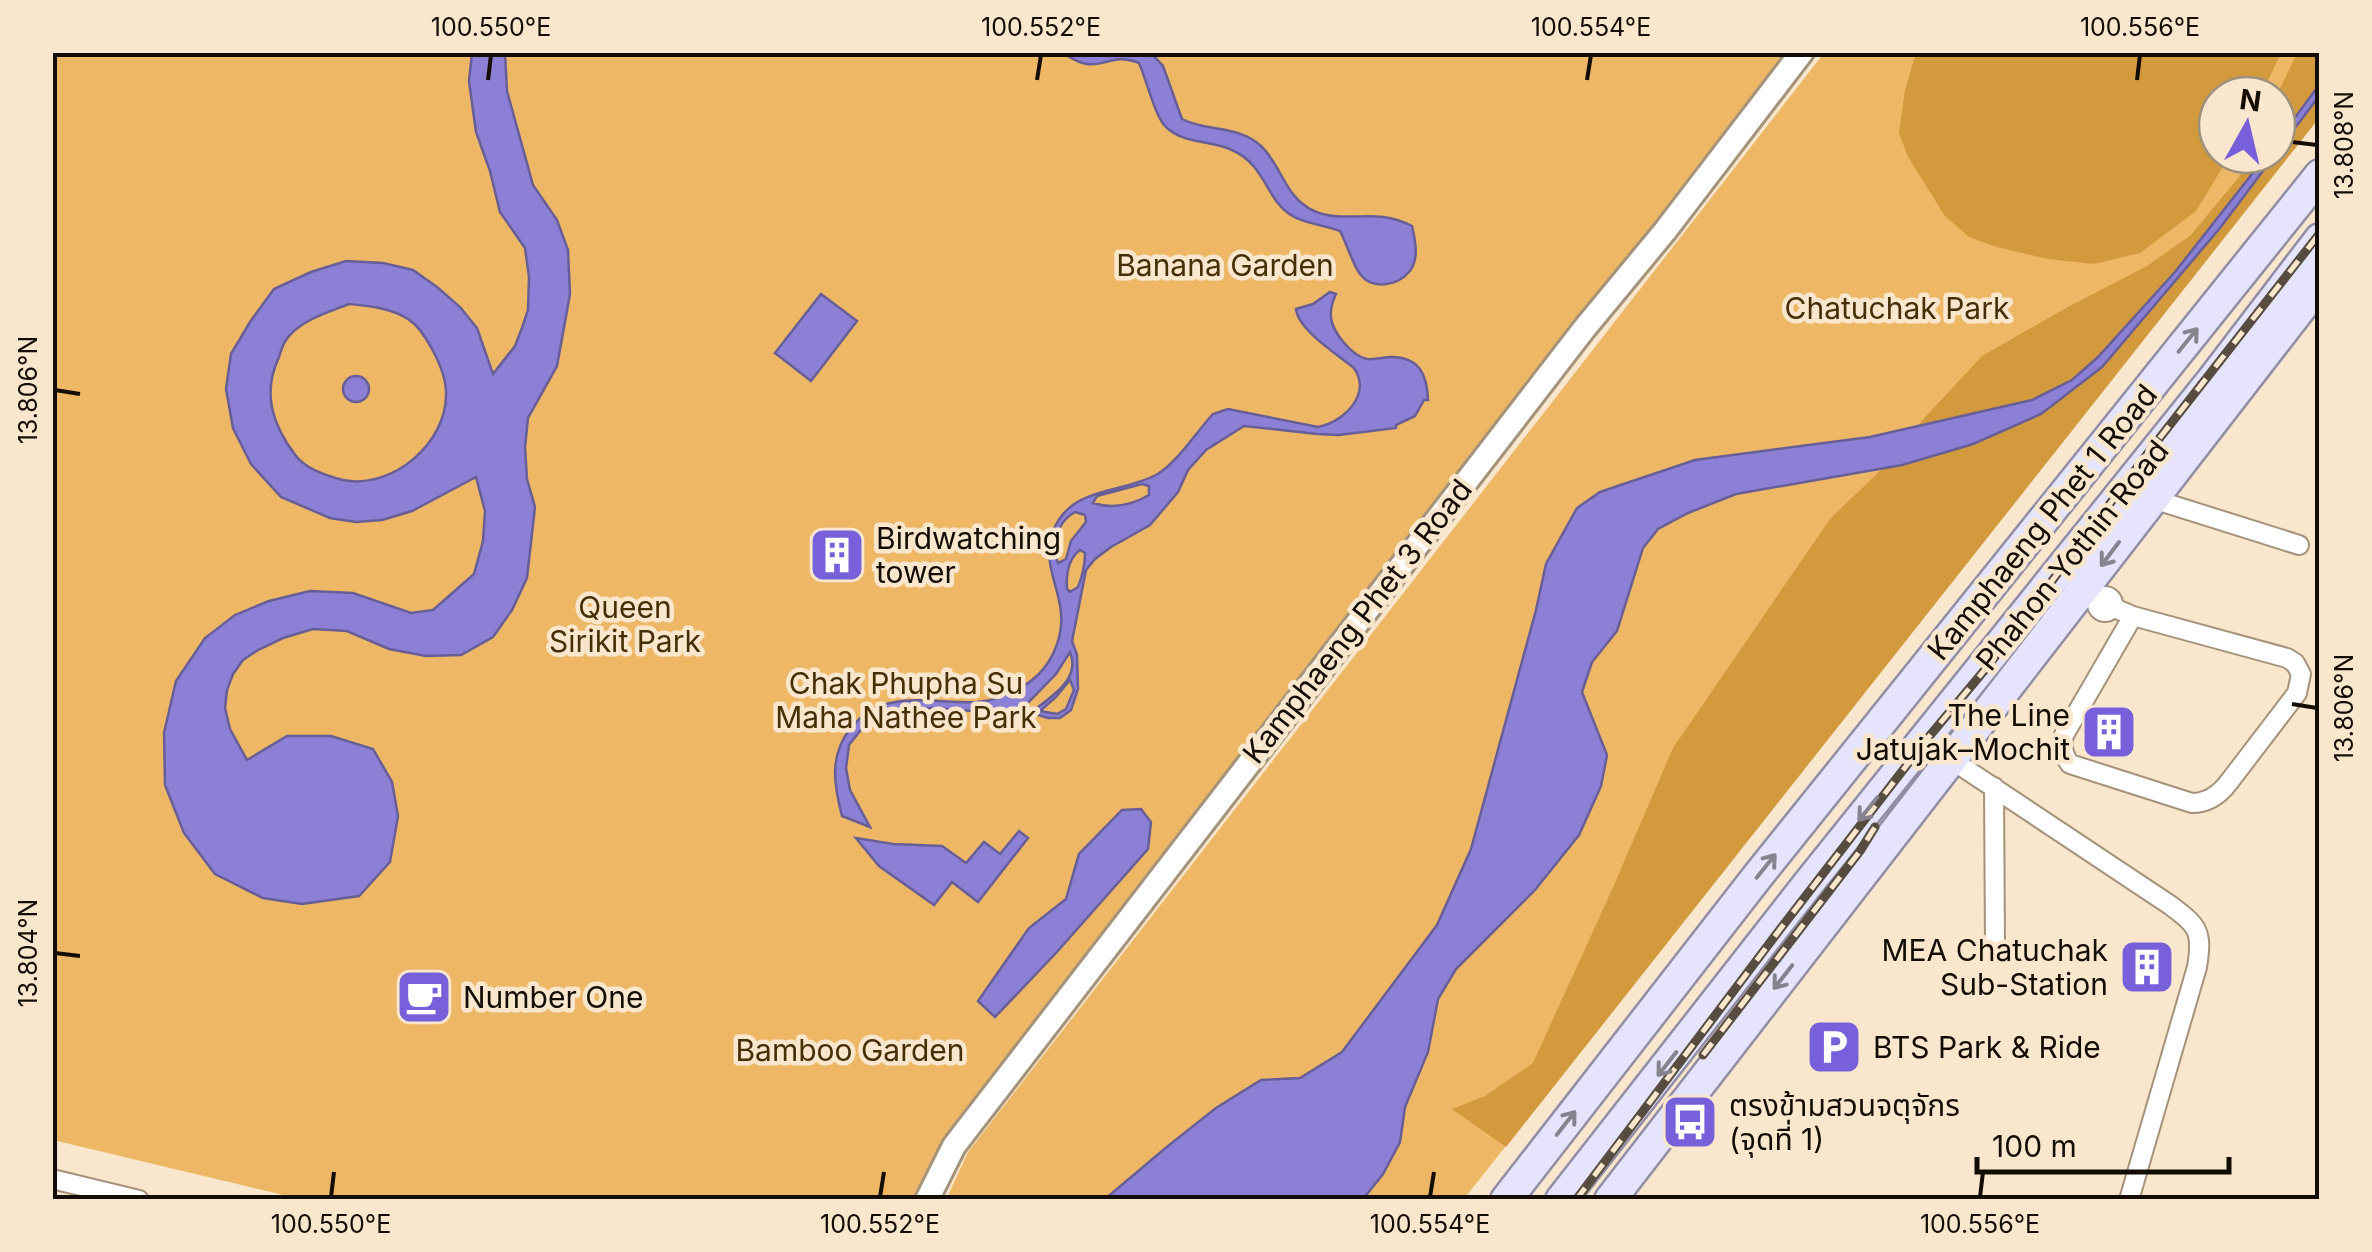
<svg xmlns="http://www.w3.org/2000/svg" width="2372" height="1252" font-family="Inter,'Noto Sans Thai',sans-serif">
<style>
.green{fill:#edb765;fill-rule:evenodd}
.forest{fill:#d2993d}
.water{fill:#8c80d6;stroke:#685e97;stroke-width:2.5;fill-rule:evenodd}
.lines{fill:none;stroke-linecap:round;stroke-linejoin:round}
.minor-casing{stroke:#a4937a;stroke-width:22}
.tertiary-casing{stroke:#a4937a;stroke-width:28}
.primary-casing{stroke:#918da5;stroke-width:35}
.minor{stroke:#fff;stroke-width:18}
.tertiary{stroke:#fff;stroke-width:22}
.primary{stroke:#e6e4fd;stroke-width:30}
.rail-casing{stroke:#564c3f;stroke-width:9}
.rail{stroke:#f9e7cd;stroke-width:5;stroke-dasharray:15;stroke-linecap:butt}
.oneway{stroke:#87838d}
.ticks{fill:none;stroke:#130d05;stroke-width:4}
.labels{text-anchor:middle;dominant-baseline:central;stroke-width:9;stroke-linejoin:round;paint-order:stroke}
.park-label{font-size:30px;fill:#462f07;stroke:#f9e7cd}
.street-label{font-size:30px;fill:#130d05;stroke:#f9e7cd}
.poi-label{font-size:30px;fill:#130d05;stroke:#f9e7cd;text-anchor:start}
.neatline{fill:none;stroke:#130d05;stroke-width:4}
.ticks-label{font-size:25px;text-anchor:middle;fill:#130d05}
</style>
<rect width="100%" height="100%" fill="#f9e7cd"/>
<path class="green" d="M53,53H1791L917,1199H300L53,1140Z
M1824,53H2319V118L1464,1199L946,1200L968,1152ZM2217,95H2277V155H2217Z"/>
<path class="forest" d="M1916,53V52L2281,53L2261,95H2217V155H2230L2196,211L2140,253L2094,264L2048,259L1997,247L1969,237L1945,216L1908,157L1899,133L1905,90Z
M2297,53H2319V85L2277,142V95Z
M2319,96V118L1506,1147L1452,1109L1485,1096L1533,1063L1611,892L1673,748L1830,519L1883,468L1902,465L1977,443L2041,414L2102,367L2220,228Z
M2249,155H2267L2175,272L2098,357L2072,380L2032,400L1916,427L1982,356L2068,307L2147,266L2191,235L2239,177Z"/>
<path class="water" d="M472,53H505L507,91L533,185L557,220L568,250L570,294L557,366L528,418L525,447L527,479L535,507L527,578L512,610L493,637L461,655L426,656L389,649L347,631L313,629L283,638L258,650L243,660L233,674L227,690L225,708L230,729L247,760L287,736H331L373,749L392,782L398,816L390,862L359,896L302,904L263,898L215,874L184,833L165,785L164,733L176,681L205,638L235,615L269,601L310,591L353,593L411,613L433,610L474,574L483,541L485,511L476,477L412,511L382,520L356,522L330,518L281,497L251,464L233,428L226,389L231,354L250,322L274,289L311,272L346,261L383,263L413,270L437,287L460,307L477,328L493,374L515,346L522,328L528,310L529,277L525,248L500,212L490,171L476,132L469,81ZM349,304C369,306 391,308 408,319C419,326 426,338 432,349C439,362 446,377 446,392C448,443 392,490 343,480C327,476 306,469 296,456C272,425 262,393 279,357C281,350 284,341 289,336C304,319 329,312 349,304Z
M1063,53H1151L1163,66L1182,119C1207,132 1239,125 1261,146C1282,166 1285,198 1314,211C1347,225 1374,206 1412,226C1415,240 1420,259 1409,272C1397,286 1372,290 1360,274C1352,263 1347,244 1340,231C1324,225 1301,223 1288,213C1266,197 1264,164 1232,150C1211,140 1183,144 1166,127C1155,117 1146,78 1139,63C1112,53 1107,67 1087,64C1078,63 1070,57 1063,53Z
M2319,85V96L2277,152V142Z
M2267,155H2275L2220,228L2102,367L2041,414L1973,444L1902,465L1736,494L1688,513L1658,529L1643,548L1617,631L1592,662L1582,692L1607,755L1601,786L1579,835L1535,890L1456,969L1438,999L1428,1052L1405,1107L1400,1142L1383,1174L1363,1199H1105L1168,1146L1216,1108L1261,1080L1300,1078L1342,1052L1437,925L1471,849L1536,610L1546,564L1577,508L1600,492L1695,460L1870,437L2032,400L2072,380L2098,357L2175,272Z
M1330,292L1336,294C1332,302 1330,309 1331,318C1333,333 1352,356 1367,359C1375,360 1384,357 1391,357C1420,357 1427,375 1428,400H1424L1415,416L1396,425V428L1339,435L1317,434L1244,426L1206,450L1188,470L1178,492L1150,525L1111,547L1095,559L1086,570L1072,641L1077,655L1078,689L1071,710L1060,718H1048L1032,713L1010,711L985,712L934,708L909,709L881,713L868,721L849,745L846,768L850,790L870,827L842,816C834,785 829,756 850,729C882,687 932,704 977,702C991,701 1008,695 1020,688C1050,672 1066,638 1060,605C1055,579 1043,557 1053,531C1071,486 1120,494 1156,475C1176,464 1197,431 1213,414L1228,409L1318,427C1344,422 1372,394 1354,368C1337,354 1298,330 1296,309L1313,304ZM1142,484L1149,486V495C1132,505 1112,509 1093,503L1097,496ZM1075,512L1085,515L1086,522L1071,541L1066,559L1058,563C1050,545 1058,521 1075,512ZM1080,550L1085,553C1085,563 1082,577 1078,587L1070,592L1067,589C1066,575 1068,559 1080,550ZM1070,652C1081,678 1053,696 1034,710L1024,707L1056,674ZM1070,680L1074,690L1066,709L1057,714L1040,711L1056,697Z
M821,294L857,321L811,381L775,353Z
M343 389a13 13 0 1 1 26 0a13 13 0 1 1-26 0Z
M1141,809L1151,822L1148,849L1056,953L995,1017L978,1001L1029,928L1066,899L1079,854L1122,810Z
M1019,831L1028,838L978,902L952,882L934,905L879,866L856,838L893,844L942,846L966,863L984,842L1000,854Z"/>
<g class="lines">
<g class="minor-casing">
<path id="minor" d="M2153,499L2299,545
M2097 604a8 8 0 1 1 16 0a8 8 0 1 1-16 0Z
M2112,607L2133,616L2287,658L2295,663L2301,674L2297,693L2229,782C2220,794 2208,803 2192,803L2070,764C2063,755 2061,746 2064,735L2133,616
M1952,760L2170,905C2198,926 2203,931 2197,967L2129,1200
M1994,787L1995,946
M52,1179L139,1200"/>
</g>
<g class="tertiary-casing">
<path id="tertiary" d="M927,1200L954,1146L1584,329L1665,231L1802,52"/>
</g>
<g class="primary-casing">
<path id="primary" d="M1506,1200L1757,877L2320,175
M1561,1200L1808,884L2210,383L2320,239
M1610,1200L2320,283"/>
</g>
<use href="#minor" class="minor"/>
<use href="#tertiary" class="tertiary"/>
<use href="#primary" class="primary"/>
<g class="rail-casing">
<path id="rail" d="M1703,1055L1860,851L1875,827
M1576,1200L1781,928L1927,739L1988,666L2151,449L2320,233"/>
</g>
<use href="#rail" class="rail"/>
</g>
<defs><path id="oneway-shaft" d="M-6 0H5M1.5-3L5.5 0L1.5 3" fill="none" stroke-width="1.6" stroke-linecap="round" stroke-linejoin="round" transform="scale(2.5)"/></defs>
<g class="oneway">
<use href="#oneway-shaft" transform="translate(2188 340) rotate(-51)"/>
<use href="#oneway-shaft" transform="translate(2110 554) rotate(127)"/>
<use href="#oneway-shaft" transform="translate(1868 809) rotate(129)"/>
<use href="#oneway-shaft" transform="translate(1766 866) rotate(-51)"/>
<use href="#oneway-shaft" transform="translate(1783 977) rotate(128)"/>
<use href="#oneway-shaft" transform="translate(1667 1064) rotate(128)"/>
<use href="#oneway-shaft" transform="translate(1566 1123) rotate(-52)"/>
</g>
<path class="ticks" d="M488,80L491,55M1037,80L1041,55M1587,80L1591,55M2137,80L2140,55M2292,142L2317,145M55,390L80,394M2292,704L2317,708M55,953L80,956M331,1197L334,1172M880,1197L884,1172M1430,1197L1434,1172M1980,1197L1983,1172"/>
<defs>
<g id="building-square" transform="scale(2.875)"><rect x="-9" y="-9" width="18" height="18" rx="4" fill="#7960db" stroke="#f9e7cd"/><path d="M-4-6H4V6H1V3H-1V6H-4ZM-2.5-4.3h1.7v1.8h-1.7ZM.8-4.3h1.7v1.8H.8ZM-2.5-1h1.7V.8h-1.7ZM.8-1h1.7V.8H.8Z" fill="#fff"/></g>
<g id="cafe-square" transform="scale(2.875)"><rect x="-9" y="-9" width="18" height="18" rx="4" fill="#7960db" stroke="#f9e7cd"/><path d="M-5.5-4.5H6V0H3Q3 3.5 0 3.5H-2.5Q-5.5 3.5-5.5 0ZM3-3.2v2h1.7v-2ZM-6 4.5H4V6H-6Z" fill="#fff"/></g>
<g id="parking-square" transform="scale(2.875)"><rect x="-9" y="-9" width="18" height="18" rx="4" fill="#7960db" stroke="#f9e7cd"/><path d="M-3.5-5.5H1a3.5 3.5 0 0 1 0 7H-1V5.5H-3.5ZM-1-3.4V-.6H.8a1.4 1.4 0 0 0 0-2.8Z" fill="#fff"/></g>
<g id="bus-square" transform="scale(2.875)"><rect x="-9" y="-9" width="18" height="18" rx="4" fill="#7960db" stroke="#f9e7cd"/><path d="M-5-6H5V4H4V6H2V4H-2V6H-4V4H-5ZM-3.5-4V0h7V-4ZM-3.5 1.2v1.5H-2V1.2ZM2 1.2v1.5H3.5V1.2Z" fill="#fff"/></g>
</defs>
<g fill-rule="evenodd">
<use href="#building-square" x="837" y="555"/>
<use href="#building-square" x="2109" y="732"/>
<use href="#building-square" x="2147" y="967"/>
<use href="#cafe-square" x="424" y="997"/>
<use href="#parking-square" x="1834" y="1047"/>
<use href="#bus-square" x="1690" y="1122"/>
</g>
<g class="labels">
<g class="park-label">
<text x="1225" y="265">Banana Garden</text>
<text x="1897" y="308">Chatuchak Park</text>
<text x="625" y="607">Queen<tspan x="625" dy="34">Sirikit Park</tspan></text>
<text x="906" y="683">Chak Phupha Su<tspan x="906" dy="34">Maha Nathee Park</tspan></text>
<text x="850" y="1050">Bamboo Garden</text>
</g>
<g class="street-label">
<text transform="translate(2042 522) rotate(-51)">Kamphaeng Phet 1 Road</text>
<text transform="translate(2072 555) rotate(-51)">Phahon Yothin Road</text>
<text transform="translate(1357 621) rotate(-52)">Kamphaeng Phet 3 Road</text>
</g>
<g class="poi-label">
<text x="876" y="538">Birdwatching<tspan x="876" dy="34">tower</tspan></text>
<text x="2070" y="715" text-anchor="end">The Line<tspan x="2070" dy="34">Jatujak–Mochit</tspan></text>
<text x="2108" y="950" text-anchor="end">MEA Chatuchak<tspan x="2108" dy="34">Sub-Station</tspan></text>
<text x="463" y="997">Number One</text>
<text x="1873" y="1047">BTS Park &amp; Ride</text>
<text x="1729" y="1105">ตรงข้ามสวนจตุจักร<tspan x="1729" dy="34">(จุดที่ 1)</tspan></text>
</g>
</g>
<rect width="2372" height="1252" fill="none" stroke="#f9e7cd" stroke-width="110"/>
<g transform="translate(2247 125) rotate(8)"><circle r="48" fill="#f9e7cd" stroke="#9d907d" stroke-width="2.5"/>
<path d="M0-8L18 38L0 25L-18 38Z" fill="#7960db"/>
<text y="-15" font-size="28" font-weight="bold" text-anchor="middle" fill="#130d05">N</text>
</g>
<path d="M1977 1157v15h252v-15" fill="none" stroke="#130d05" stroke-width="5"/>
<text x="1992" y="1157" font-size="30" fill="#130d05" stroke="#f9e7cd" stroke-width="8" paint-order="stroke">100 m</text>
<rect x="55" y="55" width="2262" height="1142" class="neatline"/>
<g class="ticks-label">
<text x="491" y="36">100.550°E</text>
<text x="1041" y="36">100.552°E</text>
<text x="1591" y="36">100.554°E</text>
<text x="2140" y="36">100.556°E</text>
<text transform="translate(2344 145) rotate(-90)" y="9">13.808°N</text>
<text transform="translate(28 390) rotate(-90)" y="9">13.806°N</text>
<text transform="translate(2344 708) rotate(-90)" y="9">13.806°N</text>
<text transform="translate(28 953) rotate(-90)" y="9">13.804°N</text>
<text x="331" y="1233">100.550°E</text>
<text x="880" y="1233">100.552°E</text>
<text x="1430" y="1233">100.554°E</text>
<text x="1980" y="1233">100.556°E</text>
</g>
</svg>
